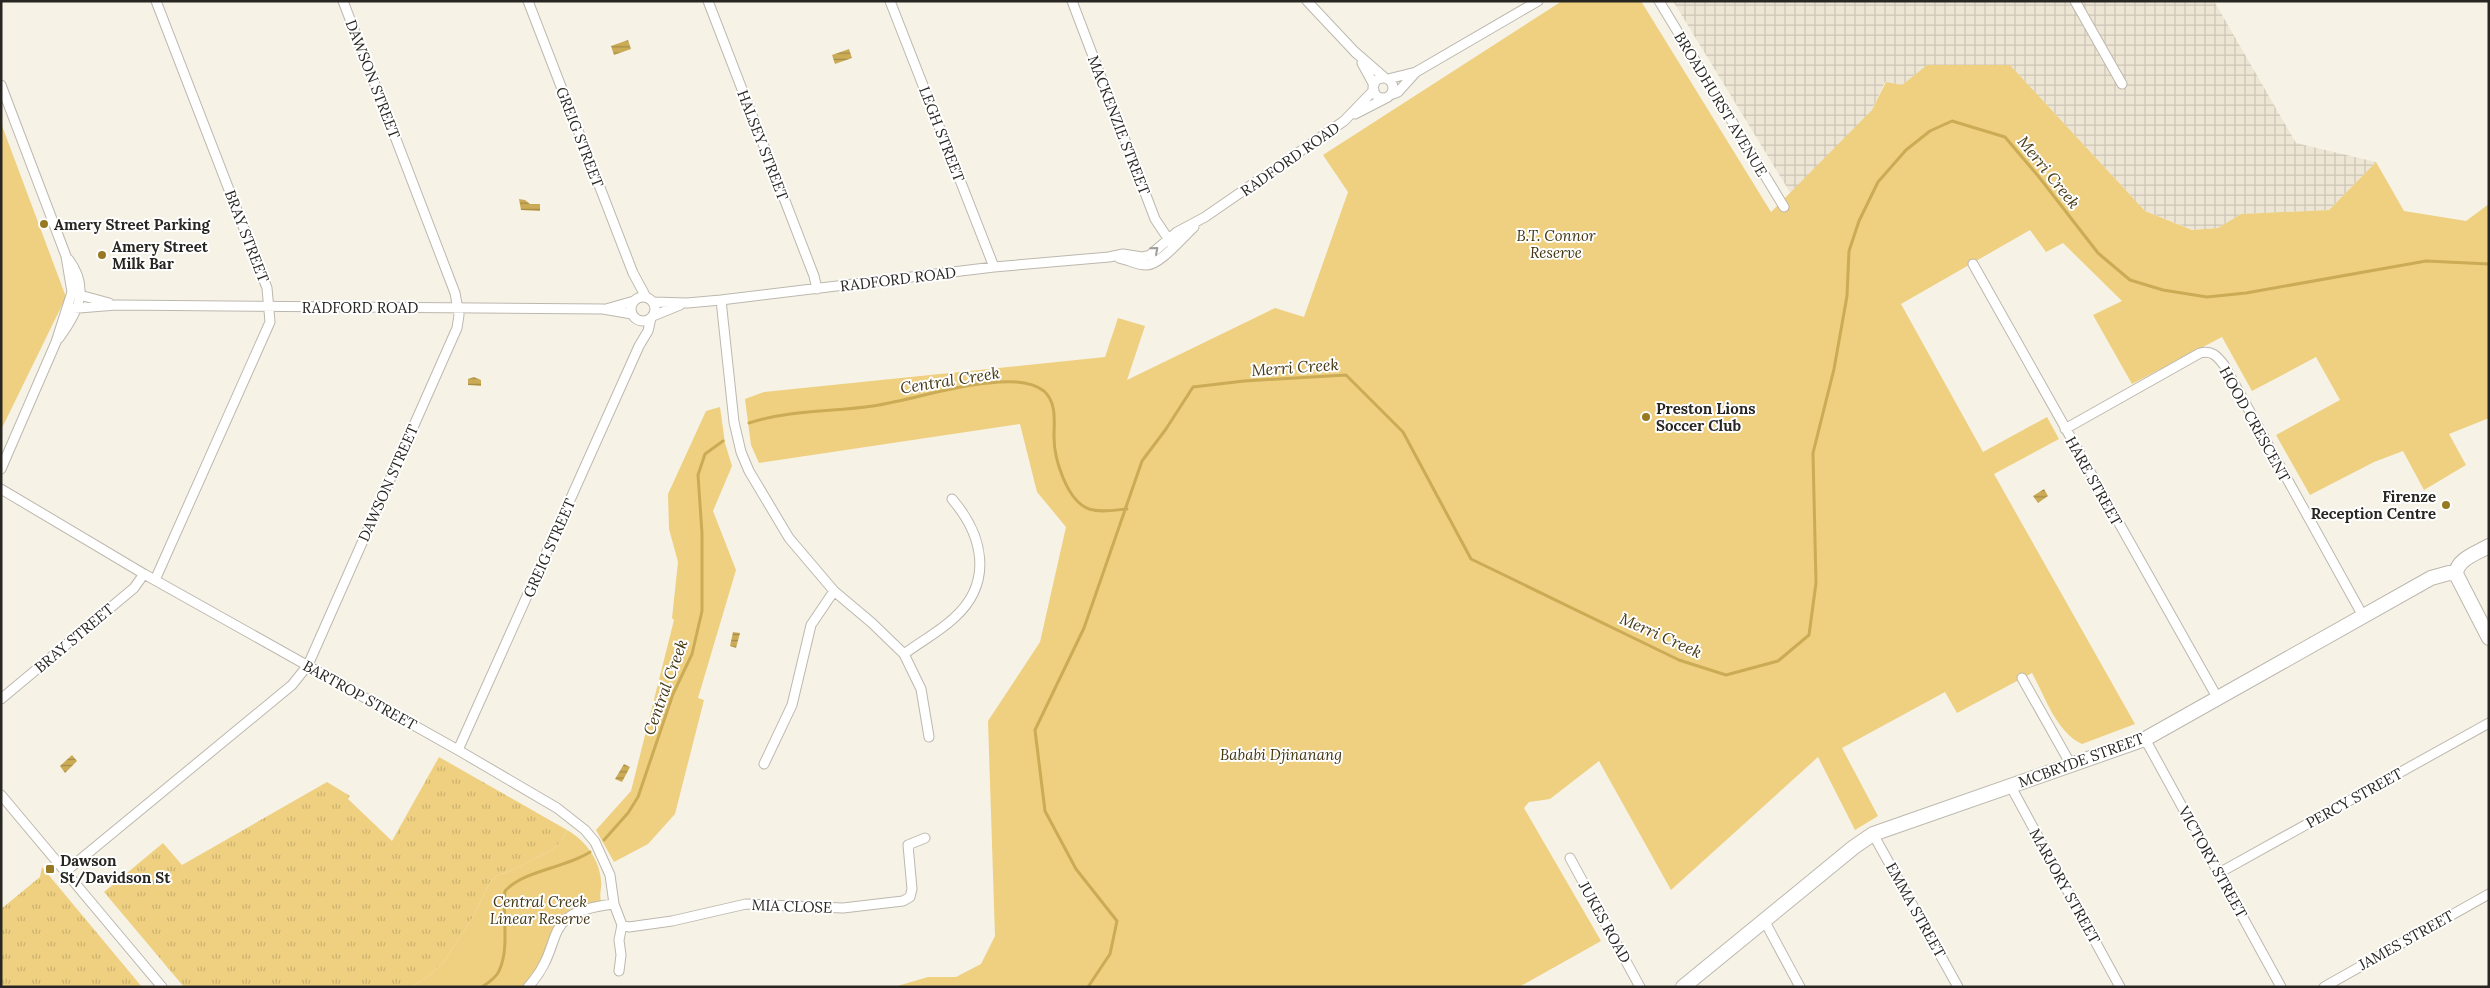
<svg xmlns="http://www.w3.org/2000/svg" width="2490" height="988" font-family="Lora,serif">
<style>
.industrial{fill:url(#industrial-grid)}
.grass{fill:url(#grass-tufts)}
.green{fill:#eed080}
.water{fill:url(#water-rules)}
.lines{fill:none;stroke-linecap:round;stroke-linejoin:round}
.stream{stroke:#cbab55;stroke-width:3}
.street-casing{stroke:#bdb8ae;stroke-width:11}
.secondary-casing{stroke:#bdb8ae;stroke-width:16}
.street{stroke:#fff;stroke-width:9}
.secondary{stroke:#fff;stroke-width:14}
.oneway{stroke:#9e9d9c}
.poi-dot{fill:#977922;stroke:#fff;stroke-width:2}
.labels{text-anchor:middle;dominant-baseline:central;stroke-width:4;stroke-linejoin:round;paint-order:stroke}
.street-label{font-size:15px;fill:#282622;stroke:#fff}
.poi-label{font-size:15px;font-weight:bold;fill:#282622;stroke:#fff;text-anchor:start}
.park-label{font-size:15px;font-style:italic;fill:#42350f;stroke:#fff}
.water-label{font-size:16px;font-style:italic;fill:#463813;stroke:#fff}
</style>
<defs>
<pattern id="industrial-grid" width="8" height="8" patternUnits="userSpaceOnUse" patternTransform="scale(1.25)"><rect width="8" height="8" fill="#eee6d4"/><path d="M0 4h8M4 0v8" fill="none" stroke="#ccc5b6"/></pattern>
<pattern id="grass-tufts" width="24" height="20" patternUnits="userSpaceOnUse" patternTransform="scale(1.25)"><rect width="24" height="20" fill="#eed080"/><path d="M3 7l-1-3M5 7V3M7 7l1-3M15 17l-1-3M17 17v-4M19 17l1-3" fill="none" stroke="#ccb26e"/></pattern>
<pattern id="water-rules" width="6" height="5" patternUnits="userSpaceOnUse" patternTransform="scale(1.25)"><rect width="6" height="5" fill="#cbab55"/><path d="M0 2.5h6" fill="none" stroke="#a58b46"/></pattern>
</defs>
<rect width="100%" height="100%" fill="#f6f2e6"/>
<path class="industrial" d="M1673,1H2214L2296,143L2376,162L2329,210L2241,214L2218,228L2193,230L2145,211L2010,65H1927L1902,85L1885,82L1872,110L1791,194Z"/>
<path class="grass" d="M439,757L567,830L560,843L553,849L515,869L496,876L490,882L473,917L443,963L430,975L412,987H184L104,892L163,843L182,865L327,782L350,796L348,799L392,841Z
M42,867L142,987H1V909L40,877Z"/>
<path class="green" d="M1562,1H1641L1771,212L1872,110L1886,82L1902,85L1927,65H2010L2145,211L2192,230L2218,228L2241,214L2329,210L2376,162L2404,211L2466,221L2489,204V418L2449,434L2466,465L2424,490L2403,451L2374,462L2310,495L2276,435L2340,400L2316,357L2252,391L2222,337L2132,384L2093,315L2122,301L2063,243L2046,252L2030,230L1901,304L1983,452L2047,417L2059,439L1994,474L2135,724L2082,744C2056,732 2045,696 2032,673L1957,713L1945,692L1842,748L1878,816L1855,830L1818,757L1671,890L1599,761L1550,799L1529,802L1524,808L1601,941L1519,987H894L928,977H956L981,964L995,936L988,721L1040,642L1066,527L1037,492L1020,424L759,463L751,445L745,399L764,392L1105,357L1118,318L1145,326L1127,380L1275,308L1304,317L1348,192L1323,155Z
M1,123L66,297L1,430Z
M720,407L725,443L732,466L713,511L736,570L698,698L704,700L675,814L648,844L614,862L596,830L631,791L674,620L672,618L678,562L669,529L668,494L706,411Z
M567,830C585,840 600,860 601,881C602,888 599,894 601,901C592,904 583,903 575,907C551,919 553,935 545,955C539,968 532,977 522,987H412L430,975L443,963L473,917L490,882L496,876L515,869L553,849L560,843Z"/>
<path class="water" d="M628,40L631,49L614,55L611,46Z
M849,49L852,58L835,64L832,55Z
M519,199L525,200L530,204H540V211L521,210Z
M474,377L481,380V386L468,385V379Z
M2044,489L2048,496L2038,503L2033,496Z
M733,632L740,633L736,648L730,646Z
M72,755L77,761L65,773L60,766Z
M624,764L630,767L622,782L615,779Z"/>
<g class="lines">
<path class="stream" d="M749,423C788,410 832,412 873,406C912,400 950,386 989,383C1005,381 1030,380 1044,391C1057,403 1054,421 1054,437C1054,459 1067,501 1089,509C1101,513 1114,510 1127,509
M604,840L628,813L638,797L673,694L692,654L702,611V533L698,475L705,454L723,441
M482,987C488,983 496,978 499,971C510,948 502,916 505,891C524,870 566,868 590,852
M1088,987L1110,954L1117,921L1076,869L1045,811L1035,730L1084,628L1142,461L1166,429L1193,387L1244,381L1346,375L1403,432L1471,559L1679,660L1726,675L1778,661L1809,635L1816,583L1813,453L1834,369L1847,296L1849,251L1859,221L1878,182L1906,150L1930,131L1952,121L2005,137L2039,177L2098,253L2130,280L2163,290L2207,297L2246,293L2426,261L2489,264"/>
<g class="street-casing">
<path id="street" d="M528,1L633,273L646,297
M708,1L814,276L817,289
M890,1L994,267
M1072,1L1155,219L1173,246
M1307,1L1355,52L1385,78
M1659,1L1784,207
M2075,1L2122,84
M1362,63L1374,85
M1373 88a10 10 0 1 1 20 0a10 10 0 1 1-20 0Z
M1388,79L1416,72L1538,1
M1,85L66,256L72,292L56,342L1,469
M1390,95L1398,92L1416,72
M1355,114L1388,97
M1119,258C1129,260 1137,265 1146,265C1159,266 1183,237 1194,227
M1973,264L2217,697
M76,294L109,303
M631 309a12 12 0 1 1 24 0a12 12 0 1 1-24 0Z
M721,300L734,422L741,452L749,471L789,538L834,591L872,623L904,654L921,689L929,737
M654,302L687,303L721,300L994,267L1109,257L1123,254L1142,257L1150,255L1177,232L1205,217L1344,121L1374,90
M67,309L116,305L603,309L632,314
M606,309L634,301
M653,316L680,305
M59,338C78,312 90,289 69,260
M2065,429L2200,353C2212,350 2217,356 2224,365L2363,616
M1,489L144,574L458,750L557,808L585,830L595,842L610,875L614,904L622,925L619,940L621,955L619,971
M155,580L270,322L267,288L156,1
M904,654C920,642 939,632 954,618C994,582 983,535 952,499
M2022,678L2070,763
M1,699L134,588L144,574
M2145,739L2281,987
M458,750L639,346L648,331L651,318
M764,764L792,705L811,625L834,591
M2010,785L2120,987
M1,795L162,987
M1873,834L1958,987
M1570,858L1640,987
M65,872L292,685L308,665L457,328L459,315L455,293L343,1
M2219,873L2489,723
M1764,920L1800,987
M622,925L629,927L672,921L746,904L843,908L903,901L910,897L912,889L908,845L925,838
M528,987C569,942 535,913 614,904
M2324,987L2489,894"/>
</g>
<g class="secondary-casing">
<path id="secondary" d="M2456,574L2489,638
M1683,987L1854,847L1873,834L2145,739L2431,578L2449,573L2456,574C2457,559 2477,553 2489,546"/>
</g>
<use href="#street" class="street"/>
<use href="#secondary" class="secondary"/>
</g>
<defs><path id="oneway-chevron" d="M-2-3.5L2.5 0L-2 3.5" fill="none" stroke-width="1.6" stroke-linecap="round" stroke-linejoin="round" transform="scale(1.25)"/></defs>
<use class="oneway" href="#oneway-chevron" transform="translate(1155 250) rotate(-41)"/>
<g class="poi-dot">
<circle cx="44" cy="224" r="5"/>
<circle cx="102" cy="255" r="5"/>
<circle cx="1646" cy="417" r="5"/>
<circle cx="2446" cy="505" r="5"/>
<rect x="45" y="864" width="10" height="10" rx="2.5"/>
</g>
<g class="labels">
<g class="street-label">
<text transform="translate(373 79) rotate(69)">DAWSON STREET</text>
<text transform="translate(1721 104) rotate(59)">BROADHURST AVENUE</text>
<text transform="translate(1119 125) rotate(69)">MACKENZIE STREET</text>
<text transform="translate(942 134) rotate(69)">LEGH STREET</text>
<text transform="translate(580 137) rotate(69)">GREIG STREET</text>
<text transform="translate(763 145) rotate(69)">HALSEY STREET</text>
<text transform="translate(1290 159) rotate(-35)">RADFORD ROAD</text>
<text transform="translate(247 236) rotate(69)">BRAY STREET</text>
<text transform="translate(898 279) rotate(-7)">RADFORD ROAD</text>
<text x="360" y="307">RADFORD ROAD</text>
<text transform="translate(2255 424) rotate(61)">HOOD CRESCENT</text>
<text transform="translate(2094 481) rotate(61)">HARE STREET</text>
<text transform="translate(388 483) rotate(-66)">DAWSON STREET</text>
<text transform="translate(549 548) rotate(-66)">GREIG STREET</text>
<text transform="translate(74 638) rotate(-40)">BRAY STREET</text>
<text transform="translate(360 695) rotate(29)">BARTROP STREET</text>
<text transform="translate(2081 760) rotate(-20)">MCBRYDE STREET</text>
<text transform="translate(2354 798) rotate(-29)">PERCY STREET</text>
<text transform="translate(2213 862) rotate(61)">VICTORY STREET</text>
<text transform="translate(2065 886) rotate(61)">MARJORY STREET</text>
<text transform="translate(792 906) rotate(2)">MIA CLOSE</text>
<text transform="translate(1916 910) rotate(61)">EMMA STREET</text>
<text transform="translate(1605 922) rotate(61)">JUKES ROAD</text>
<text transform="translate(2406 940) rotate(-29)">JAMES STREET</text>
</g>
<g class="poi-label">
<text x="54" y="224">Amery Street Parking</text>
<text x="112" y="246">Amery Street<tspan x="112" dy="17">Milk Bar</tspan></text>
<text x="1656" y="408">Preston Lions<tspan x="1656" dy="17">Soccer Club</tspan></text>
<text x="2436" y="496" text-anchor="end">Firenze<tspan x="2436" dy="17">Reception Centre</tspan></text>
<text x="60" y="860">Dawson<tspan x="60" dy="17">St/Davidson St</tspan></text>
</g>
<g class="park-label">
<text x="1556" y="235">B.T. Connor<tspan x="1556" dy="17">Reserve</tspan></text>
<text x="1281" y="754">Bababi Djinanang</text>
<text x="540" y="901">Central Creek<tspan x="540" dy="17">Linear Reserve</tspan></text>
</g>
<g class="water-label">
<text transform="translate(2049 172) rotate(51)">Merri Creek</text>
<text transform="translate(1295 367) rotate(-4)">Merri Creek</text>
<text transform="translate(950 380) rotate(-9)">Central Creek</text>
<text transform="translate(1661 635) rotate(24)">Merri Creek</text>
<text transform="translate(665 687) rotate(-70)">Central Creek</text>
</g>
</g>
<rect width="2490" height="988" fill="none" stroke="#282622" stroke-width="5"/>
</svg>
